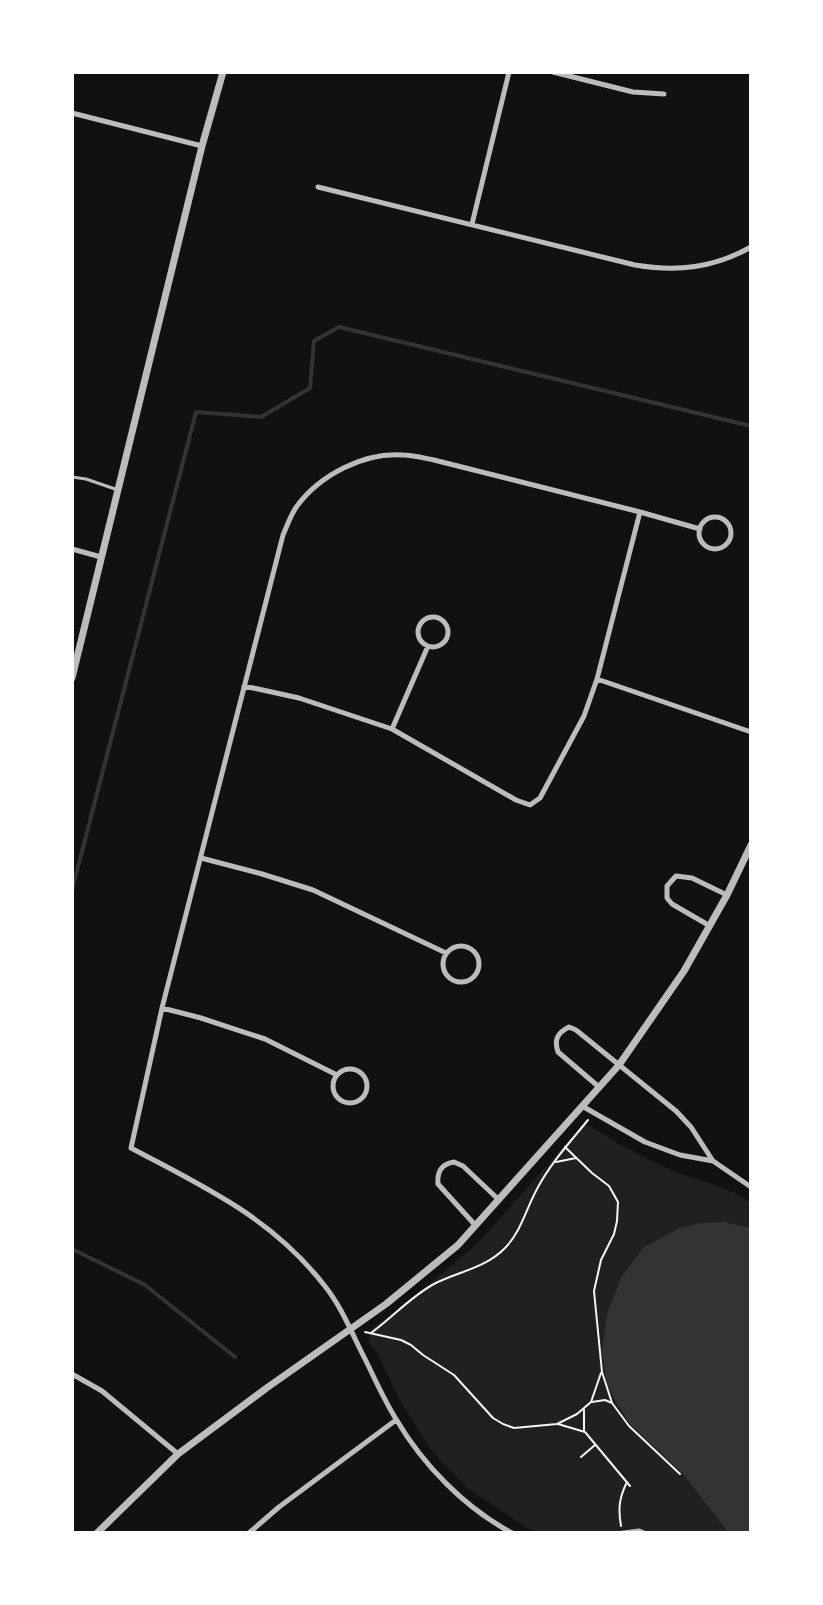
<svg xmlns="http://www.w3.org/2000/svg" width="823" height="1605" font-family="'Varela Round',sans-serif">
<style>
.green{fill:#202020}
.water{fill:#333}
.lines{fill:none;stroke-linecap:round;stroke-linejoin:round}
.stream{stroke:#333;stroke-width:4}
.path{stroke:#f5f5f5;stroke-width:2}
.service{stroke:#bcbcbc;stroke-width:3}
.minor{stroke:#bcbcbc;stroke-width:5}
.tertiary{stroke:#bcbcbc;stroke-width:7}
</style>
<rect width="100%" height="100%" fill="#111"/>
<path class="green" d="M583,1125L591,1126C621,1146 653,1164 687,1176C709,1183 731,1189 751,1203V1228L726,1222L617,1404L630,1424L682,1473L718,1517L729,1533H535L466,1487L430,1449L398,1397L379,1356L368,1340L372,1329L426,1287L477,1244Z"/>
<path class="water" d="M726,1222L751,1228V1533H729L683,1474L630,1424L617,1404L607,1384L602,1350L608,1310L622,1276L644,1247L680,1228L701,1223Z"/>
<g class="lines">
<path class="stream" d="M72,890L196,412L261,417L310,388L314,341L339,327L751,426
M72,1249L145,1285L235,1357"/>
<path class="path" d="M565,1147L592,1173L609,1186L618,1202L617,1221L614,1234L601,1260L594,1291L602,1372L612,1403L629,1426L680,1474
M556,1162L576,1158
M365,1332L401,1340L411,1345L423,1355L454,1375L493,1418L503,1424L514,1428L557,1424L577,1414L591,1402L601,1373
M371,1333C392,1318 410,1297 434,1284C457,1272 486,1268 505,1248C521,1232 526,1209 537,1189C550,1164 570,1142 588,1120
M592,1402L605,1400L612,1403
M584,1410V1431
M558,1424L585,1432L630,1486
M581,1457L595,1445
M621,1526C618,1509 619,1498 627,1482"/>
<path class="service" d="M72,477L86,479L118,490
M616,1533L639,1530L646,1533"/>
<path class="minor" d="M553,72L633,92L664,94
M72,113L202,146
M318,187L635,265C677,272 714,268 751,247
M472,224L509,72
M699 533a16 16 0 1 1 32 0a16 16 0 1 1-32 0Z
M72,549L101,557
M418 632a15 15 0 1 1 30 0a15 15 0 1 1-30 0Z
M597,679L751,732
M244,686L299,698L392,729L516,800L530,805L540,798L584,716L597,679L640,512
M392,729L428,646
M201,858L262,874L313,890L446,953
M710,926L672,904L667,898V886L676,876L692,878L727,895
M443 964a18 18 0 1 1 36 0a18 18 0 1 1-36 0Z
M162,1008L201,1018L265,1039L337,1075
M333 1086a17 17 0 1 1 34 0a17 17 0 1 1-34 0Z
M599,1087L558,1052C554,1040 557,1033 569,1027L576,1030L676,1111L691,1127L713,1161
M582,1106L645,1142L680,1155L713,1161L751,1187
M476,1226L438,1184C437,1172 441,1164 454,1162L463,1166L498,1199
M72,1374L102,1391L178,1454
M249,1533L279,1507L396,1420
M512,1533C465,1508 423,1465 396,1419C384,1400 375,1379 365,1359C352,1334 342,1307 324,1285C271,1217 204,1187 131,1148L162,1008L283,535C287,526 291,514 297,506C320,475 364,452 403,455C413,455 424,458 434,460L640,512L700,529"/>
<path class="tertiary" d="M72,678L202,146L223,72
M97,1533L178,1454L268,1387L386,1304L458,1245L619,1065L684,971L727,895L751,845"/>
</g>
<rect width="823" height="1605" fill="none" stroke="#ffffff" stroke-width="148"/>
</svg>
